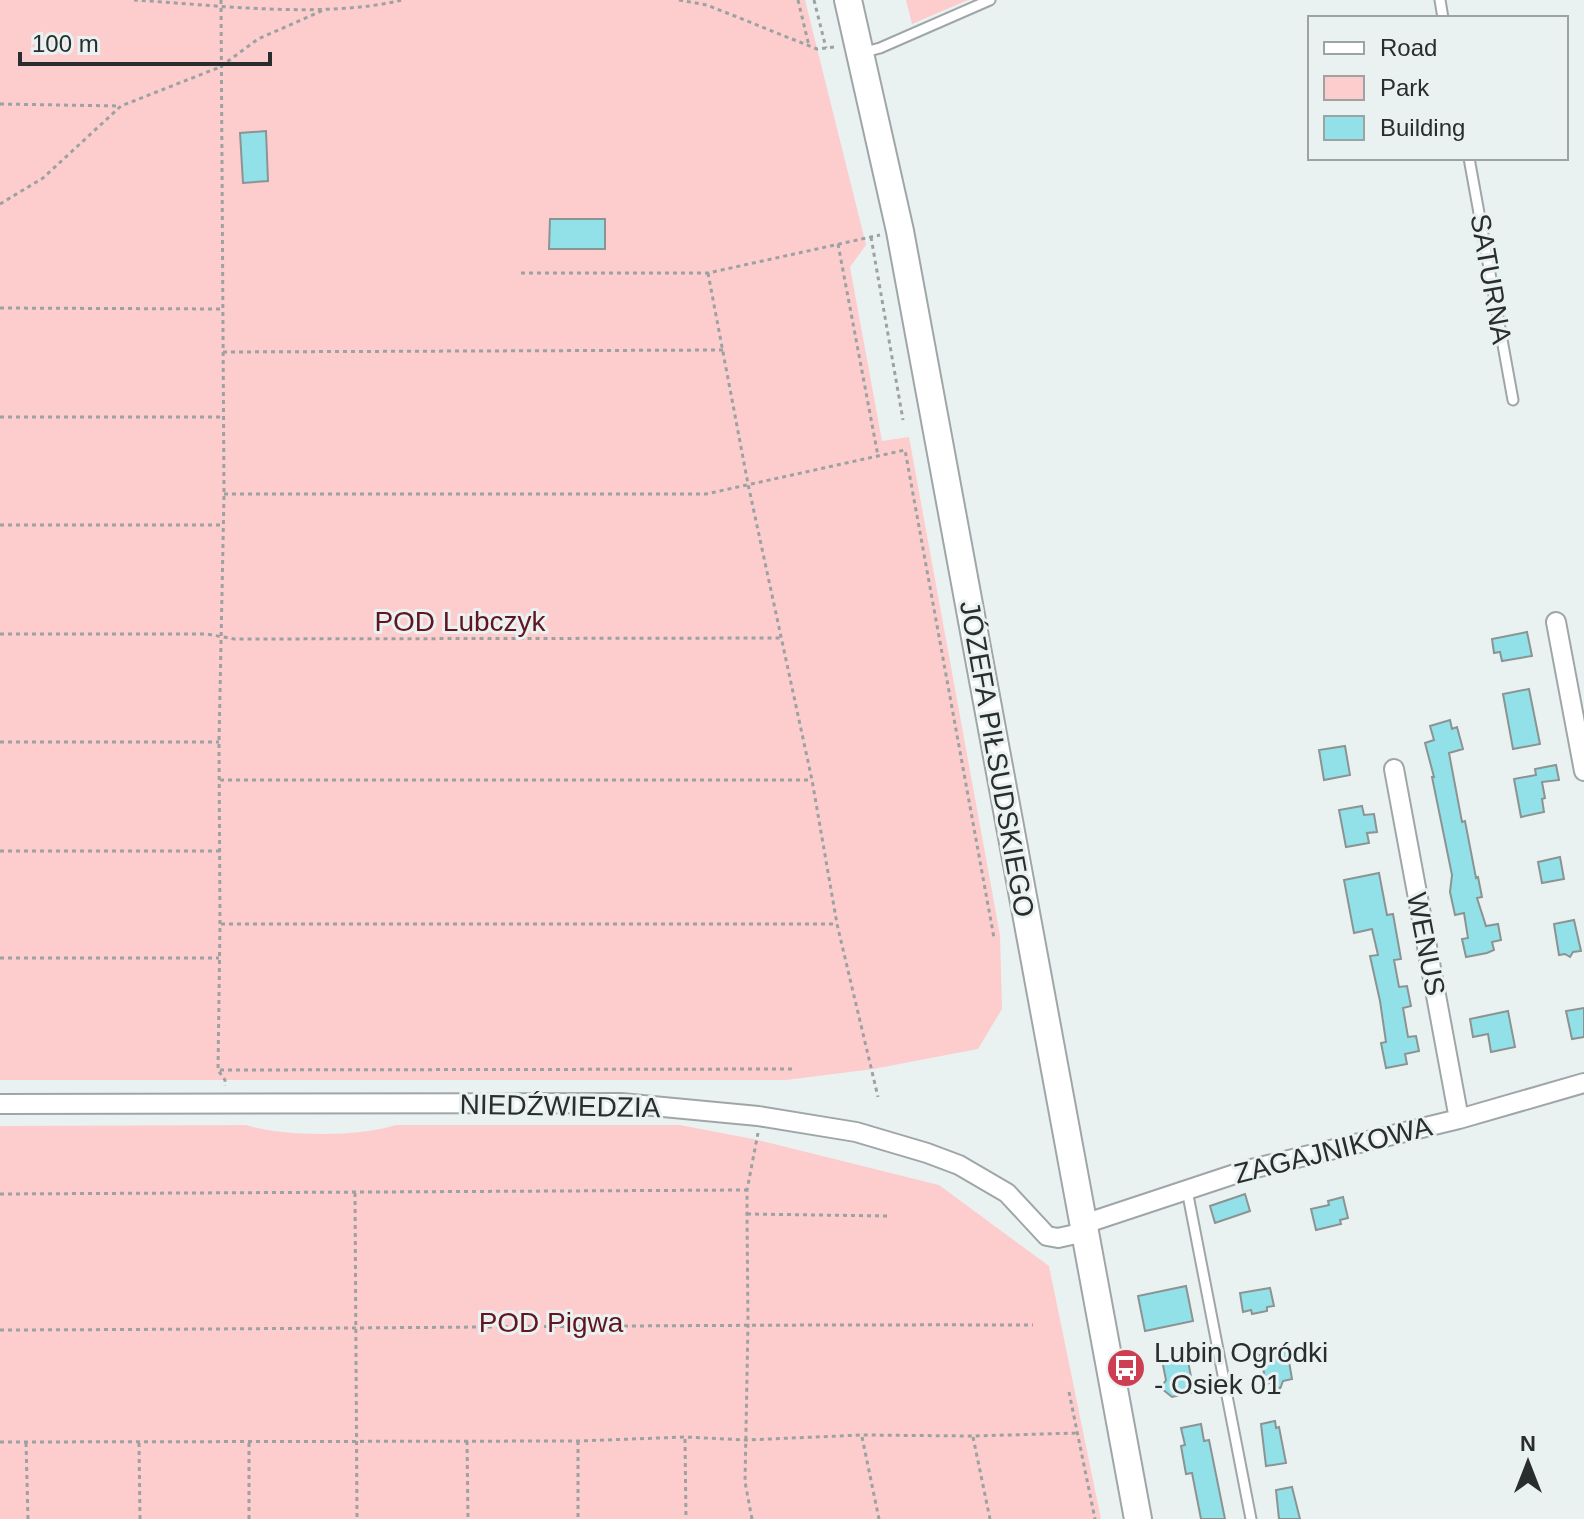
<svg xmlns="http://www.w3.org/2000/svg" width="1584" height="1519" font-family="Helvetica,sans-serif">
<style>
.green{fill:#fdcdce}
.building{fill:#92e1e9;stroke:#8c9393;stroke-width:2}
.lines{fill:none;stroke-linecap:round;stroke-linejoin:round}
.lane-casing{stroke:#a0a6a7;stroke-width:13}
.street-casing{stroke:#a0a6a7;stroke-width:22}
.secondary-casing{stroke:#a0a6a7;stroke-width:30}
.path{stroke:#9ca2a2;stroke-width:3;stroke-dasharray:4 4;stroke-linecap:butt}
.lane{stroke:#fff;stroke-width:9}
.street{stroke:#fff;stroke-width:18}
.secondary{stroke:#fff;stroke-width:26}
.labels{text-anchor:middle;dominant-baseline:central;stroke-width:6;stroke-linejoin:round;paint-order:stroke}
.street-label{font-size:28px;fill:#2a2d2d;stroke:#e9f1f1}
.park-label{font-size:28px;fill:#611521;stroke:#e9f1f1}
.poi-label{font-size:28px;fill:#2a2d2d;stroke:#e9f1f1;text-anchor:start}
</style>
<rect width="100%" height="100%" fill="#e9f1f1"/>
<path class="green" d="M0,0H805L866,245L850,267L882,441L909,437L1000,935L1002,1009L978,1049L873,1069L786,1080H0Z
M906,0H968L912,24Z
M246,1125C282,1137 359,1137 396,1125H680L758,1140L939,1185L1049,1266L1101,1519H0V1126Z"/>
<path class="building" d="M266,131L268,181L243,183L240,133Z
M550,219H605V249H549Z
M1527,632L1532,656L1502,661L1500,652L1494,653L1492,639Z
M1529,689L1540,744L1513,749L1503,694Z
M1450,720L1452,729L1457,727L1463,749L1449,753L1462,822L1465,821L1476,878L1478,877L1482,897L1477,898L1486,926L1498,924L1501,940L1492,942L1494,950L1487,953L1466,957L1462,939L1468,938L1464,913L1455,915L1450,892L1452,875L1432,777H1434L1425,743L1434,740L1430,726Z
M1345,746L1350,775L1324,780L1319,750Z
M1556,765L1559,780L1542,782L1545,798L1542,799L1544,812L1521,817L1514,779L1536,775L1535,769Z
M1362,806L1364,815L1374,814L1377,832L1367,833L1369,843L1346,847L1339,810Z
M1560,857L1564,879L1542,883L1538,862Z
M1379,873L1387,915L1393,914L1401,959L1394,960L1399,987L1407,986L1411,1006L1403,1008L1408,1037L1416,1036L1419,1051L1405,1054L1407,1064L1386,1068L1381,1043L1386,1042L1380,1001L1370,956L1378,955L1372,929L1354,933L1344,880Z
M1574,920L1581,951L1573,952L1570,957L1565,954L1559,955L1554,924Z
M1584,1008V1037L1572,1039L1566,1011Z
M1508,1011L1515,1047L1491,1052L1488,1034L1473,1037L1470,1019Z
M1245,1194L1250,1211L1215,1223L1210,1206Z
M1343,1197L1348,1218L1340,1220L1341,1224L1316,1230L1311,1209L1329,1205L1328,1201Z
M1186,1286L1193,1321L1145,1331L1138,1296Z
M1270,1288L1274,1306L1267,1307V1311L1252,1314L1251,1310L1243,1312L1240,1293Z
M1287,1350L1292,1379L1283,1381L1280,1389L1273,1382L1266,1384L1263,1368L1255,1369L1253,1356Z
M1187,1356L1194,1392L1172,1397L1161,1388L1166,1380L1162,1360Z
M1275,1421L1276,1428L1279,1427L1286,1463L1266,1466L1261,1424Z
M1201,1424L1204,1441L1209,1440L1225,1519H1201L1192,1473L1186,1474L1181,1446L1185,1445L1181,1428Z
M1292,1487L1300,1519H1279L1276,1490Z"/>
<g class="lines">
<g class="lane-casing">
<path id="lane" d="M1440,0L1443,18
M861,53L880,48L990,0
M1469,158L1513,400
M1187,1190L1251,1519"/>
</g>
<g class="street-casing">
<path id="street" d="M1556,622L1584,771
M1394,769L1459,1119
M0,1104L621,1103L758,1116L856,1132L927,1153L959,1165L1007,1193L1047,1236L1058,1238L1085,1232
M1084,1224L1247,1170L1459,1119L1584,1083"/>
</g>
<g class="secondary-casing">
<path id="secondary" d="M848,0L900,231L1138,1519"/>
</g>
<path class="path" d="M134,0C215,5 324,19 402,0
M221,0L224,494L219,742L220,924L218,1070L225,1080V1086
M679,0L707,5L817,49L835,47
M798,0L809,46
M814,0L826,48
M0,104L120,106
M0,204L43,178L121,106L220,67L258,39L326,9
M871,237L903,420
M838,244L878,456
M521,273H708L880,235
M708,273L748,484L812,780L837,924L878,1097
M0,308L222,309
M223,352L723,350
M0,417H223
M224,494H706L905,450L994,938
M0,525H222
M0,634H207L234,639L781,638
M0,742H219
M220,780H812
M0,851H220
M221,924H837
M0,958H219
M220,1070L792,1069
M355,1193L357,1519
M0,1194L747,1190
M747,1214L889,1216
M0,1330C344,1329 688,1324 1033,1325
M1069,1392L1095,1519
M862,1437L879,1519
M973,1437L990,1519
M685,1439L686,1519
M467,1441L468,1519
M578,1441V1519
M0,1442L578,1441L685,1437L746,1440L862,1435L973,1436L1077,1433
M26,1443L28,1519
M139,1443L140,1519
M249,1519V1443
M752,1519L745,1482L748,1324L747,1214V1190L758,1133"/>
<use href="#lane" class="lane"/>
<use href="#street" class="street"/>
<use href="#secondary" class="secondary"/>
</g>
<defs>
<g id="bus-disc" transform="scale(2)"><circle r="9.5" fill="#ce3e53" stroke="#e9f1f1"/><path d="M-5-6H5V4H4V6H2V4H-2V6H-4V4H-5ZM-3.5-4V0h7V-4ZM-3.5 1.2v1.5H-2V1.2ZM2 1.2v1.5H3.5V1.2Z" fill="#fff"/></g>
</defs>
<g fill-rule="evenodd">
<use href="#bus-disc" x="1126" y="1368"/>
</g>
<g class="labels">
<g class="street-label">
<text transform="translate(1491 279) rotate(80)">SATURNA</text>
<text transform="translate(997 759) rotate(80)">JÓZEFA PIŁSUDSKIEGO</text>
<text transform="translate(1426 944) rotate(79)">WENUS</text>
<text transform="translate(560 1106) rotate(1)">NIEDŹWIEDZIA</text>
<text transform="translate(1333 1150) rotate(-14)">ZAGAJNIKOWA</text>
</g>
<g class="park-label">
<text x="460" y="621">POD Lubczyk</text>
<text x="551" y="1322">POD Pigwa</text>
</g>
<g class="poi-label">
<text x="1154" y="1352">Lubin Ogródki<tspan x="1154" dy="32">- Osiek 01</tspan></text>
</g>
</g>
<rect x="1308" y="16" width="260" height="144" fill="#e9f1f1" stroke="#9da3a3" stroke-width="2"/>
<rect x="1324" y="42" width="40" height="12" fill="#ffffff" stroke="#9da3a3" stroke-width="2"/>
<text x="1380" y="56" font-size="24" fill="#2a2d2d">Road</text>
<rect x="1324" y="76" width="40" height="24" fill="#fdcdce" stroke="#9da3a3" stroke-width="2"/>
<text x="1380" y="96" font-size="24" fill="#2a2d2d">Park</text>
<rect x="1324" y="116" width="40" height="24" fill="#92e1e9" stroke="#9da3a3" stroke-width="2"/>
<text x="1380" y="136" font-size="24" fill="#2a2d2d">Building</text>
<g transform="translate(1528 1463)" stroke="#e9f1f1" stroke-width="6" paint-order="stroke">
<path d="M0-6L14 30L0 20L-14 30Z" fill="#2a2d2d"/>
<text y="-12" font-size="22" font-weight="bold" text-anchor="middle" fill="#2a2d2d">N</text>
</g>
<path d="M20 52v12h250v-12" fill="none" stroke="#2a2d2d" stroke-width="4"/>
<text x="32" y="52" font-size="24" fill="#2a2d2d" stroke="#e9f1f1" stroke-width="6" paint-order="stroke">100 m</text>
</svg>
